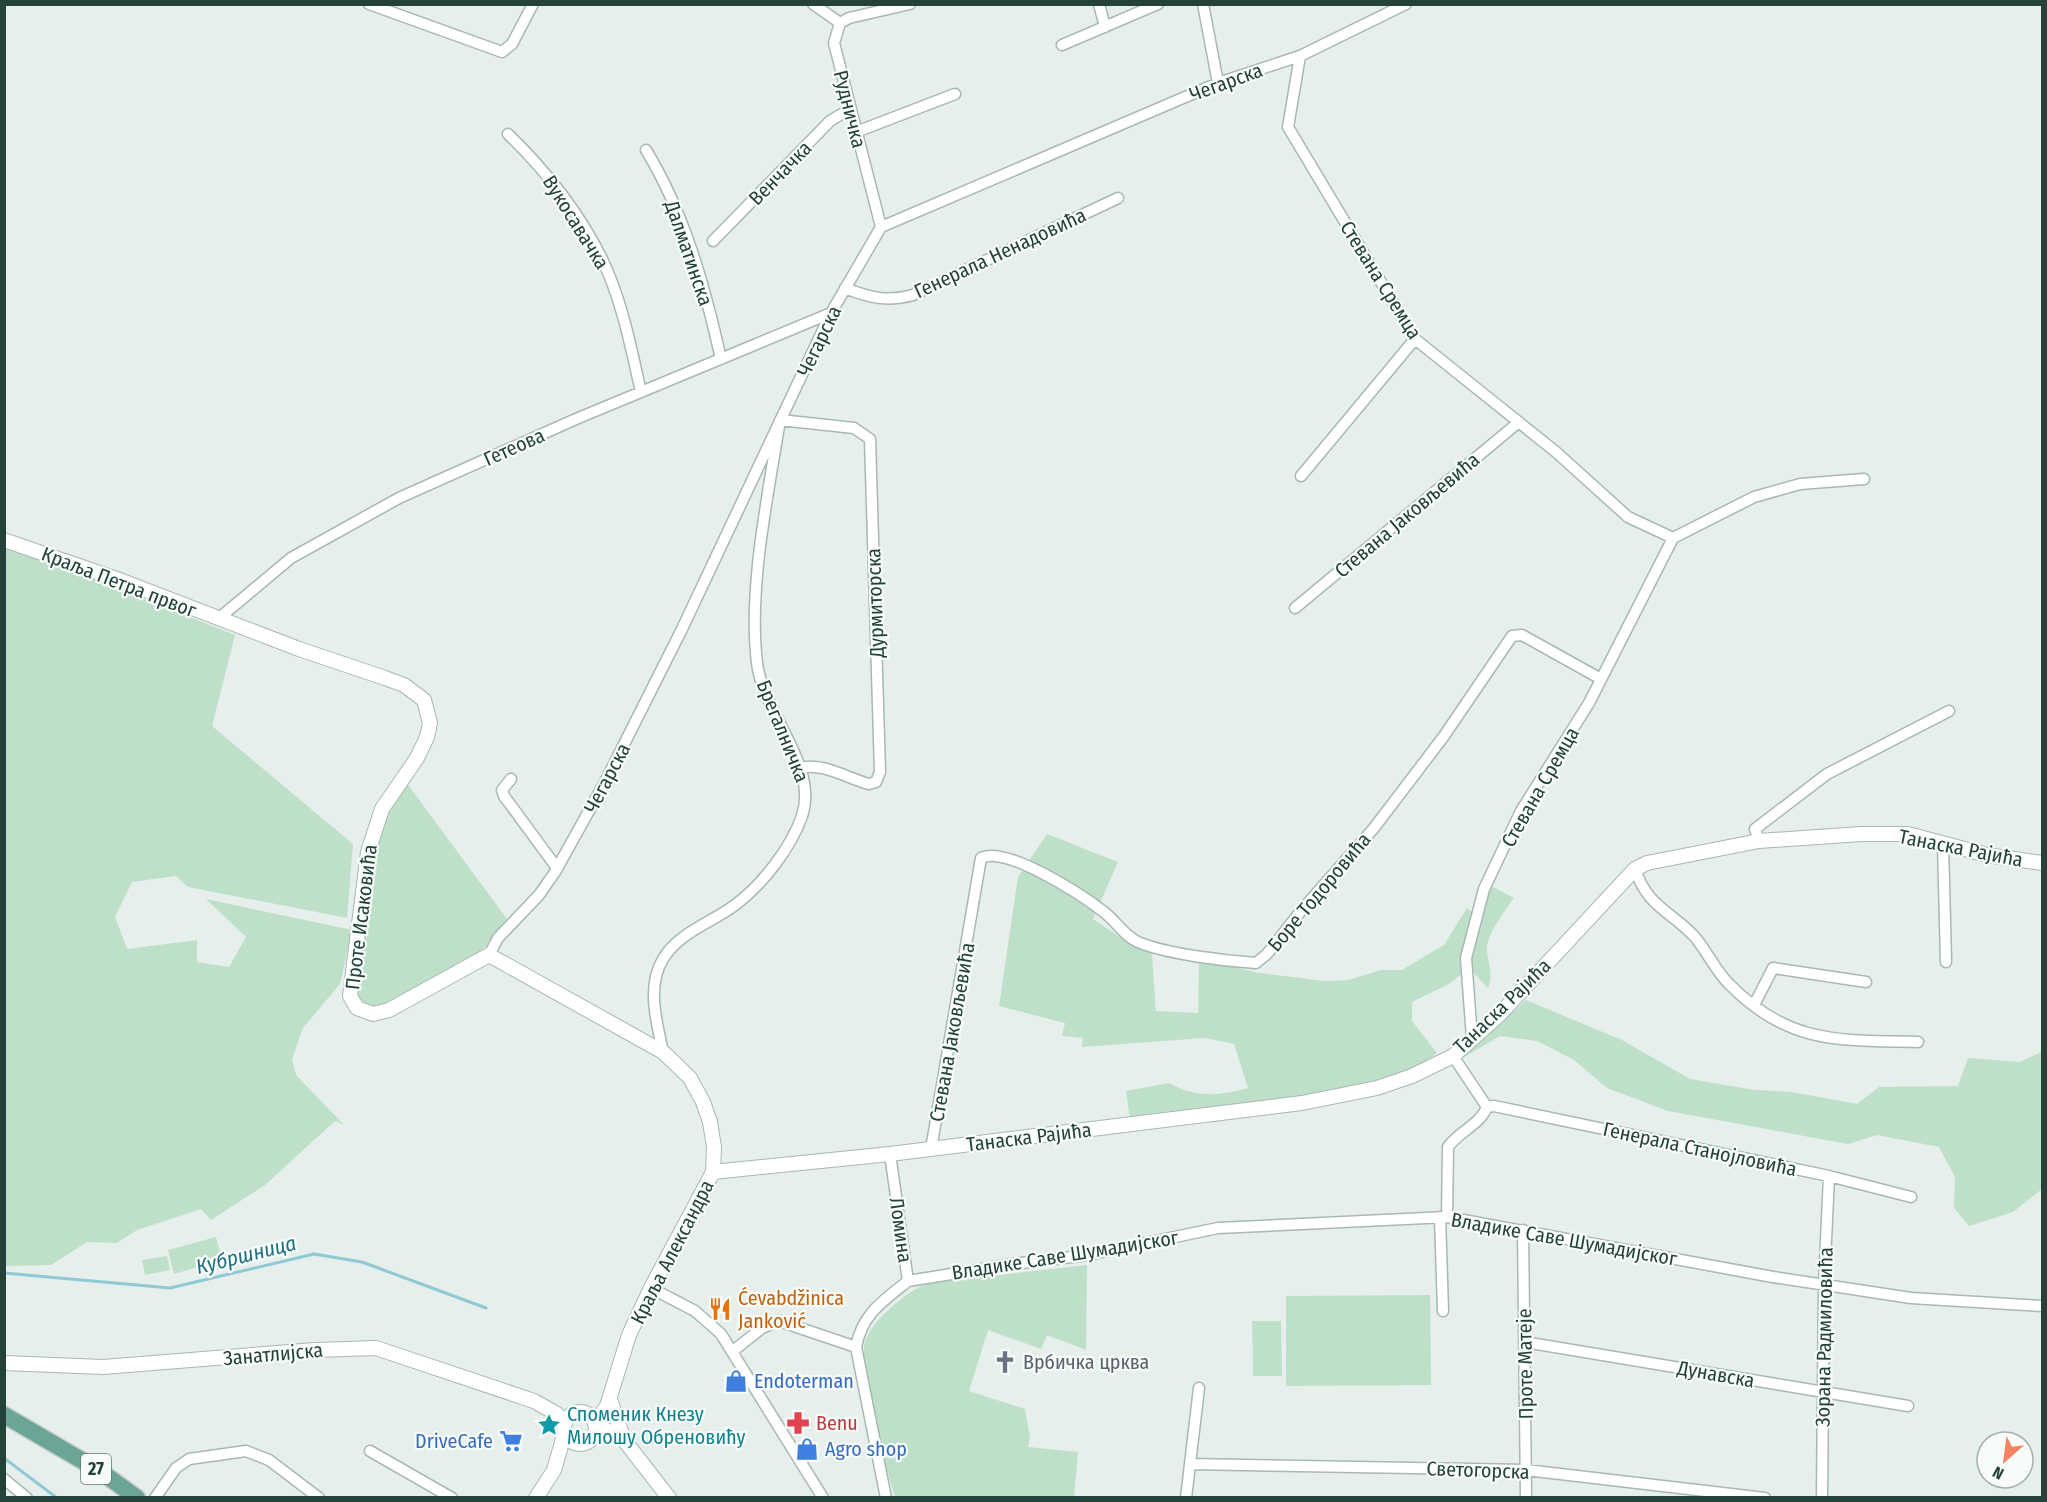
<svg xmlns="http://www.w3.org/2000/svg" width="2047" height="1502" font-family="'Fira Sans Condensed',sans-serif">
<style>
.green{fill:#bfe0c8}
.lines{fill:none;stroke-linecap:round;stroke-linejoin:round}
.stream{stroke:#8ec9d4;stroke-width:3}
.minor-casing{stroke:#a8b8b2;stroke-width:13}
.tertiary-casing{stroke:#a8b8b2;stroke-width:16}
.primary-casing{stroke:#c2cac8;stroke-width:19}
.minor{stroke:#fff;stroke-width:10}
.tertiary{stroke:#fff;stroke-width:14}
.primary{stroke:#6aa596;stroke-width:16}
.labels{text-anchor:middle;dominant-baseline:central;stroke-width:4.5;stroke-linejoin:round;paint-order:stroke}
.shield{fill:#f7fbf9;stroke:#637a73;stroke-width:1.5}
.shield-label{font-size:18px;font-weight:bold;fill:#24423a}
.street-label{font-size:20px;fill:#24423a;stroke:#f7fbf9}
.food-label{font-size:20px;fill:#c56008;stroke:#f7fbf9;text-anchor:start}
.worship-label{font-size:20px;fill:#5b616d;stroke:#f7fbf9;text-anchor:start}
.shop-label{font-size:20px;fill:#366cbe;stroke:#f7fbf9;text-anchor:start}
.culture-label{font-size:20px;fill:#0d838f;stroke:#f7fbf9;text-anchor:start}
.health-label{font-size:20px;fill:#be3a42;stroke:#f7fbf9;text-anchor:start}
.water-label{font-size:21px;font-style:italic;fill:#1c6f80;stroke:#f7fbf9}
</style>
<rect width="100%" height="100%" fill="#e6efeb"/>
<path class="green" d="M4,546L74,571L235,635L212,726L353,844L347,918L188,887L176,876L132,882L115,917L127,949L197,940V962L229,967L246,937L206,899L352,930L340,984L303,1028L292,1059L296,1075L344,1125L335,1121L265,1185L211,1220L201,1209L137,1230L117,1243L87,1242L51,1265L5,1266Z
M406,782L507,919L478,955L375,1010L356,1001L371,851L385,816Z
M1047,834L1118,862L1093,919L1124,940L1152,954L1156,1011L1198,1013L1199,960L1260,973L1325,981L1348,980L1381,970H1402L1444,945L1467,908L1482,921L1484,902L1491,886L1514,898C1505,911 1487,933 1487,949C1488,964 1494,974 1488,988L1469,968L1449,984L1412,1002V1021L1437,1053L1423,1064L1379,1085L1130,1120L1126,1091L1169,1083C1195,1098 1220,1096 1248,1088L1234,1044L1205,1038L1082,1047L1083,1038L1062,1036L1065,1023L999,1006L1018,877Z
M1526,1000L1622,1040L1690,1079L1755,1090L1792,1092L1857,1104L1879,1087L1958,1086L1968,1058L2019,1062L2042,1052V1189L2013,1212L1969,1226L1954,1208L1955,1177L1939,1147L1877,1135L1848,1144L1668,1111L1607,1088L1574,1060L1537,1041L1500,1036L1459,1060Z
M216,1237L222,1260L174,1274L168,1250Z
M167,1256L170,1270L145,1275L142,1260Z
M1087,1265L1086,1350L1047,1335L1041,1349L988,1330L969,1391L1025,1409L1030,1437L1028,1447L1078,1452L1074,1497H896C888,1484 861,1361 864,1345C868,1323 908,1290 928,1283Z
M1430,1295L1431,1385L1286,1386V1296Z
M1252,1321H1281L1282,1376H1253Z"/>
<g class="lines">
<path class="stream" d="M4,1273L170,1288L314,1254L362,1262L486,1308
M4,1458L57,1498"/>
<g class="minor-casing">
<path id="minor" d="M369,4L502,52L512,44L533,4
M813,4L840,23
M1099,4L1105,27
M1203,4L1218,83
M840,23L834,43L881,227
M840,23L849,18L910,4
M1062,45L1158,4
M1300,56L1288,127L1415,339L1556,452L1628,517L1673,538
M856,132L955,94
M508,134C545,170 579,212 602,259C622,300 631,348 641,392
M646,150C685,214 705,288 721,359
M713,241L830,121L850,109
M845,288C870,298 888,302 913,295L1118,198
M1301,476L1415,339
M1295,608L1519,422
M218,619L291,558L399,498L576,419L831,313
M511,779L502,790L504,796L557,868
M1759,841L1755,829L1827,774L1949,711
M1943,843L1946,962
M1635,869C1647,906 1670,911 1694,936C1707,951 1715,970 1729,984C1789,1045 1839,1040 1918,1042
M489,955L498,938L539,895L555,872L605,782L682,629L831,313L881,227L1218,83L1300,56L1406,4
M1754,1005L1773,968L1866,982
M1472,1038L1466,958L1484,889L1521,811L1589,703L1673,538L1754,497L1800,484L1864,479
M663,1052C657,1023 646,987 663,959C678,933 711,923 735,905C762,885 791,848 802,816C819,765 763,714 757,663C748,588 768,495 780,420L854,428L870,439L880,772L876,782L869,784C847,778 822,762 800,768
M1487,1107L1494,1106L1829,1176L1911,1197
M931,1149L981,858C1006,845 1082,895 1104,912C1116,921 1124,936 1138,942C1166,954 1225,961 1256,963L1267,954L1300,912L1374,828L1444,736L1512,636L1522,635L1601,679
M1440,1217L1443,1311
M1447,1217L1448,1147C1459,1131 1480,1125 1487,1107L1453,1056
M1523,1230L1526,1498
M908,1281L1013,1264L1088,1255L1218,1228L1447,1217L1773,1277L1911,1298L2042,1306
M651,1288L695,1311L721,1334L823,1498
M1524,1342L1908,1406
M733,1351L762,1328L779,1321L856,1347
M370,1451L452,1498
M1190,1464L1526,1470L1765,1498
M4,1479L27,1498
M155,1498L176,1468L189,1459L246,1451L269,1460L319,1498
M886,1498L856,1347C862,1314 883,1301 908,1281L890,1154
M1186,1498L1199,1388
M1822,1498L1824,1284L1829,1176"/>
</g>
<g class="tertiary-casing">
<path id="tertiary" d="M4,540L117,579L299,649L385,678L404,685L424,700L430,723L427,737L417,758L382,809L368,852L350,996L357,1008L373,1014L389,1010L489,955L663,1052L690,1078L703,1102L710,1122L714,1147L713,1172L651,1288L629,1335L607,1406L595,1423
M713,1172L890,1154L1302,1103L1377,1088L1412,1076L1453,1056L1499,1015L1635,869L1647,863L1759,841L1861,834H1908L1987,855L2042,863
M4,1363L103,1367L315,1350L376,1348L534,1401L557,1414L565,1423
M610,1399L624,1440
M564 1428a16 16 0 1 1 32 0a16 16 0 1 1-32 0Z
M595,1424L624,1440L669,1498
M536,1498L554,1470L565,1432"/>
</g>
<g class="primary-casing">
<path id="primary" d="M4,1415L100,1471L137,1498"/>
</g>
<use href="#minor" class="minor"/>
<use href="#tertiary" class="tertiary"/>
<use href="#primary" class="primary"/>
</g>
<defs>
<g id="restaurant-bare" transform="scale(1.8)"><path d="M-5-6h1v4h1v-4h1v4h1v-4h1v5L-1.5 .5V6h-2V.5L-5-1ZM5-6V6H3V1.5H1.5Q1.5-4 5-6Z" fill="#e8710a" stroke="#f7fbf9" stroke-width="2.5" paint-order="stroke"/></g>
<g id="church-bare" transform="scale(1.8)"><path d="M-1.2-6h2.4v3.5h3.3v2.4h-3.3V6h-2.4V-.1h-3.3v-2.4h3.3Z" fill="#6b7280" stroke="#f7fbf9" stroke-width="2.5" paint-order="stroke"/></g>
<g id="shop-bare" transform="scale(1.8)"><path d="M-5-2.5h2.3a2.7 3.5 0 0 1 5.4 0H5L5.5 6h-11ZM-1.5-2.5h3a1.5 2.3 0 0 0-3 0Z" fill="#3f7fe0" stroke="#f7fbf9" stroke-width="2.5" paint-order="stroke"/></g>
<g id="pharmacy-bare" transform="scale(1.8)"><path d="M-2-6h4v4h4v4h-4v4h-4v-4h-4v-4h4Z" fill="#e0444e" stroke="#f7fbf9" stroke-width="2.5" paint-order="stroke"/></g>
<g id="sight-bare" transform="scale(1.8)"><path d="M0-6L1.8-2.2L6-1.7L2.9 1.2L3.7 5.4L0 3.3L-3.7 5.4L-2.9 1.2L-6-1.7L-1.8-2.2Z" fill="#0f9aa8" stroke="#f7fbf9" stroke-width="2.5" paint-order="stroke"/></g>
<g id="supermarket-bare" transform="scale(1.8)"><path d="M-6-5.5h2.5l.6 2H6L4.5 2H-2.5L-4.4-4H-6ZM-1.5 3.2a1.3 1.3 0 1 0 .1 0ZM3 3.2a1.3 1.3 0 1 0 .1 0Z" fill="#3f7fe0" stroke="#f7fbf9" stroke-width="2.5" paint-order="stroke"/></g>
</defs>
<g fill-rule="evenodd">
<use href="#restaurant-bare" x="720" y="1309"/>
<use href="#church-bare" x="1005" y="1362"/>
<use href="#shop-bare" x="736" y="1381"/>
<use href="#pharmacy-bare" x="798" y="1423"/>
<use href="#sight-bare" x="549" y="1425"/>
<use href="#supermarket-bare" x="511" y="1441"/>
<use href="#shop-bare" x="807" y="1449"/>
</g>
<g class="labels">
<rect class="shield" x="81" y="1454" width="30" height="30" rx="4.5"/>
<g class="shield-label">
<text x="96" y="1469">27</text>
</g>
<g class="street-label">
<text transform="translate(1226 82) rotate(-20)">Чегарска</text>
<text transform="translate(850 109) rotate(76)">Рудничка</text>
<text transform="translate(780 173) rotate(-46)">Венчачка</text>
<text transform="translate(576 222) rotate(58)">Вукосавачка</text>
<text transform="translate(689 253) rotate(71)">Далматинска</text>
<text transform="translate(1000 253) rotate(-25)">Генерала Ненадовића</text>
<text transform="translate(1381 280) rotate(58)">Стевана Сремца</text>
<text transform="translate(819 341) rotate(-64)">Чегарска</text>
<text transform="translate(514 447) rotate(-24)">Гетеова</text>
<text transform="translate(1407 515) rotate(-40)">Стевана Јаковљевића</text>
<text transform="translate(119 582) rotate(21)">Краља Петра првог</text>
<text transform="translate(875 603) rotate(-92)">Дурмиторска</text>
<text transform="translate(783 731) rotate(68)">Брегалничка</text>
<text transform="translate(607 778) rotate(-62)">Чегарска</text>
<text transform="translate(1540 787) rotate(-60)">Стевана Сремца</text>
<text transform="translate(1961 848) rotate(11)">Танаска Рајића</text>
<text transform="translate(1319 892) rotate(-50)">Боре Тодоровића</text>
<text transform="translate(361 917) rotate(-83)">Проте Исаковића</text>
<text transform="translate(1502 1006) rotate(-44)">Танаска Рајића</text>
<text transform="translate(952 1032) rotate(-80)">Стевана Јаковљевића</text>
<text transform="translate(1029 1137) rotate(-7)">Танаска Рајића</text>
<text transform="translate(1700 1149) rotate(12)">Генерала Станојловића</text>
<text transform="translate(901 1230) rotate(82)">Ломина</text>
<text transform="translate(1564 1239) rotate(10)">Владике Саве Шумадијског</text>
<text transform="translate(672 1252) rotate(-63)">Краља Александра</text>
<text transform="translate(1065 1255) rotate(-9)">Владике Саве Шумадијског</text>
<text transform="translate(1824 1337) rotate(-89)">Зорана Радмиловића</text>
<text transform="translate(273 1354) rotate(-5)">Занатлијска</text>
<text transform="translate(1525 1364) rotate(-91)">Проте Матеје</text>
<text transform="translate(1716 1374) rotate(10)">Дунавска</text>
<text transform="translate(1478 1470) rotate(2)">Светогорска</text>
</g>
<g class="food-label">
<text x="738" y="1298">Ćevabdžinica<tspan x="738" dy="23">Janković</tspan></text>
</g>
<g class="worship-label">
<text x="1023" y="1362">Врбичка црква</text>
</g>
<g class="shop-label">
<text x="754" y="1381">Endoterman</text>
<text x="493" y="1441" text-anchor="end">DriveCafe</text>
<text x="825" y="1449">Agro shop</text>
</g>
<g class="culture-label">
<text x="567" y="1414">Споменик Кнезу<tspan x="567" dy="23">Милошу Обреновићу</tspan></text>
</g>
<g class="health-label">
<text x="816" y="1423">Benu</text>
</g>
<g class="water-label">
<text transform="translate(246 1255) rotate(-14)">Кубршница</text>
</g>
</g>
<rect width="2047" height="1502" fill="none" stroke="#24423a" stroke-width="12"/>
<g transform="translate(2005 1460) rotate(208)"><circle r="28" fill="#f7fbf9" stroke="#a3b1ad" stroke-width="1.5"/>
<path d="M0-4.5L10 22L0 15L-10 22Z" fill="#f4845f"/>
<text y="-9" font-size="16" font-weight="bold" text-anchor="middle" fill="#24423a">N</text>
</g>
</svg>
